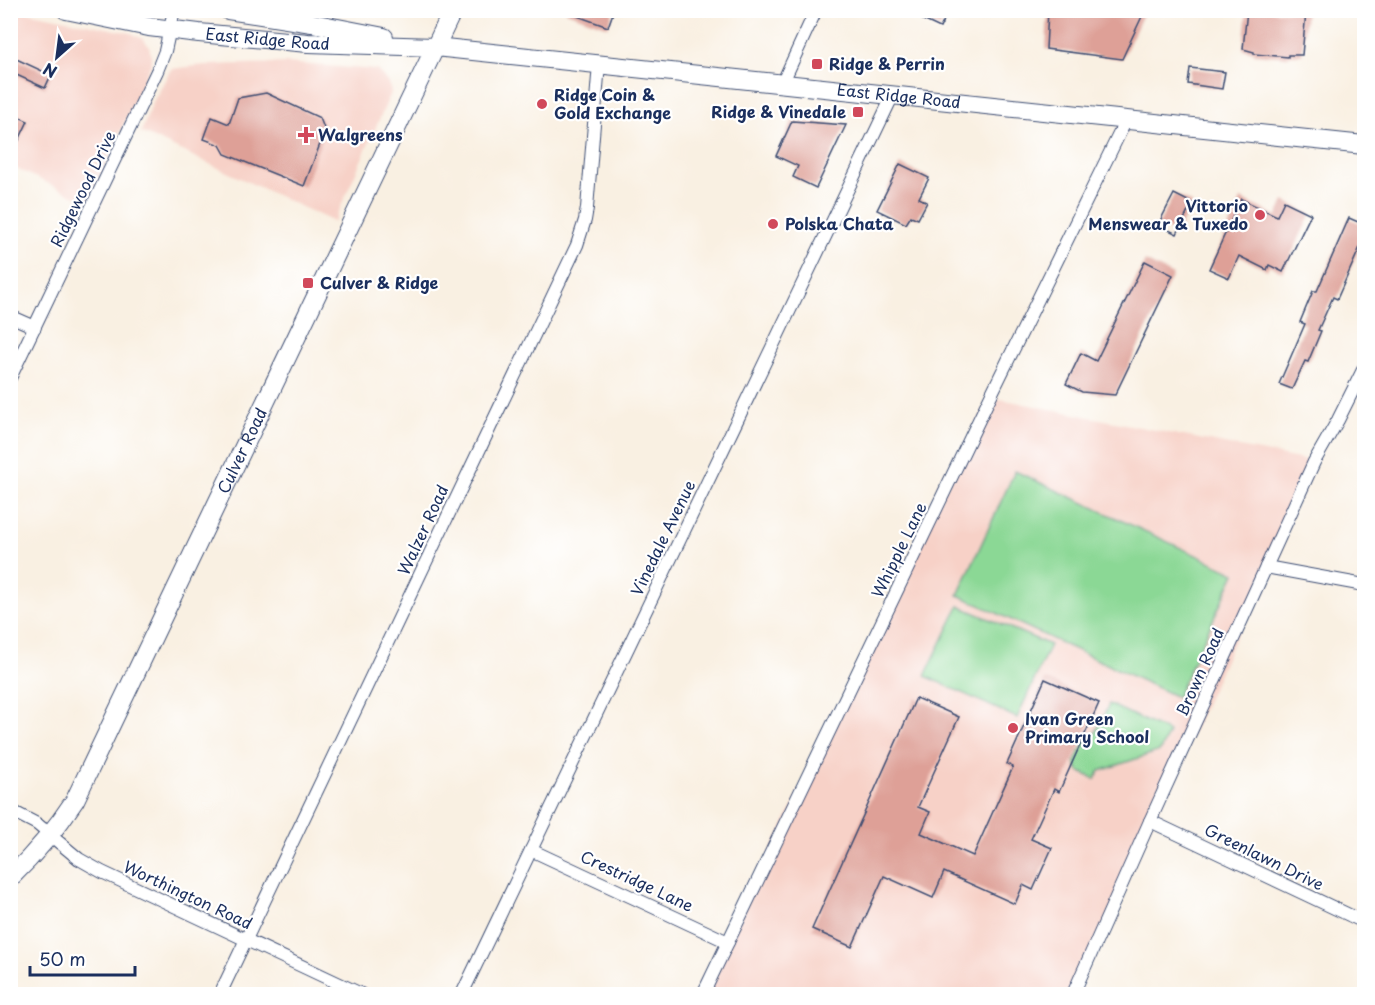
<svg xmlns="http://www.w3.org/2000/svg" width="1375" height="1005" font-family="'Playpen Sans',sans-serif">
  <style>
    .built { fill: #f7d1c7 }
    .green { fill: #8bd895; stroke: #53847a; stroke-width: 1.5 }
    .building { fill: #dea097 }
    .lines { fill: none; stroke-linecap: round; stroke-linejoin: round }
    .street-casing { stroke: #3c4c72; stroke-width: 14 }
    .secondary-casing { stroke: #3c4c72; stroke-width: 20 }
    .street { stroke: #fff; stroke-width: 12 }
    .secondary { stroke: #fff; stroke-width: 18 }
    .poi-dot { fill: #d1495b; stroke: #fff; stroke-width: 2 }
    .labels { text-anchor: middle; stroke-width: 4.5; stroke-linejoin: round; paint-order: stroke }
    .street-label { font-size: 16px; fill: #1b2f5e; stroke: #fff }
    .poi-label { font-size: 16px; font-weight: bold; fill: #1b2f5e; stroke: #fff; text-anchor: start }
  </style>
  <rect width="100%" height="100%" fill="#fff"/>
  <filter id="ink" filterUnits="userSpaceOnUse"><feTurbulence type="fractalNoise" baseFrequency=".0167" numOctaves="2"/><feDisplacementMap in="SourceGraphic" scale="12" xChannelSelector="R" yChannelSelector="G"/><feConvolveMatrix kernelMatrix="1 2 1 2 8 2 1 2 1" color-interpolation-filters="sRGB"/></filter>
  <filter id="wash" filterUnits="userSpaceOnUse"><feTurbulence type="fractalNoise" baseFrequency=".008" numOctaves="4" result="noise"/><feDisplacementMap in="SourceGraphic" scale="24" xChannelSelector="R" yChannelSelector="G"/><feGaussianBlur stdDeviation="1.35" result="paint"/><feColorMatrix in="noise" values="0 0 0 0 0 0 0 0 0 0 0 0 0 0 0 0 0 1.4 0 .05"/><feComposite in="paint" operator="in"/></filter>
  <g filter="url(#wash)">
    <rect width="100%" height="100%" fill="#f9f0e2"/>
    <!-- built -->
    <g class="built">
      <path d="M11,11H22L131,33L143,39L149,46L151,56V64L88,202L11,166Z"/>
      <path d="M286,63L377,70L389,83L391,93L334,222L141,132L153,102L171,69L205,65Z"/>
      <path d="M990,397L1314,462L1075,994H702Z"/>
    </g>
    <!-- green -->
    <g class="green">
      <path d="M1015,471L1235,573L1177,697L958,595Z"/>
      <path d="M959,606L1050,645L1017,718L925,676Z"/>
      <path d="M1109,704L1169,732L1160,751L1100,771L1095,779L1078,771L1075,763L1087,736L1095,734Z"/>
    </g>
    <g id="blocks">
      <!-- building -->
      <g class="building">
        <path d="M566,10H614L608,27L566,12Z"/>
        <path d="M902,10H949L940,28Z"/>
        <path d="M1048,10H1145L1122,59L1046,49Z"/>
        <path d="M1247,10L1306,12L1302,55H1288V57L1254,54V52L1243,49Z"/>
        <path d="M10,56L51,75L45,88L10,72Z"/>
        <path d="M1190,68L1225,72L1222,89L1188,84Z"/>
        <path d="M266,93L320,118L325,131L304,186L225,154L220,145L204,139L212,117L229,124L238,98Z"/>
        <path d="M10,113L28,121L10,159Z"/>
        <path d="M792,121L846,125L816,188L793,177L798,166L776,156Z"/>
        <path d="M900,164L929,178L919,198L927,202L918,219L911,216L906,224L877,210Z"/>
        <path d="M1174,194L1192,203L1177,234L1158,225Z"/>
        <path d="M1241,199L1277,216L1284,201L1311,214L1283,272L1269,265L1267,270L1239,256L1229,278L1209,269Z"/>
        <path d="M1349,218L1365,225V236L1337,299L1333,297L1318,330L1321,331L1308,362L1305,361L1292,389L1279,384L1305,324L1300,322L1313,291H1317Z"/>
        <path d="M1145,261L1173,275L1115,395L1082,392L1066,384L1081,353L1096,361Z"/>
        <path d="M1045,679L1099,703L1059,792L1054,789L1031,839L1052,848L1033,890L1023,885L1015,904L944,872L933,898L884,876L852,947L812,929L916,698L959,717L918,807L930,812L921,833L973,856L1013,767L1007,764Z"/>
      </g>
    </g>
  </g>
  <g filter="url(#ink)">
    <use href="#blocks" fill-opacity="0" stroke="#3c4c72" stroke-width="1.5"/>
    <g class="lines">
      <defs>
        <g id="street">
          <path d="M782,84L816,10"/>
          <path d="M10,316L35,327"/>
          <path d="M10,378L157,71L165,51L174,10"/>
          <path d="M1266,567L1364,585"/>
          <path d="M10,810L37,824L79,859L102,872L361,994"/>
          <path d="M1150,821L1364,922"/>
          <path d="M531,850L728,942"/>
          <path d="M220,994L577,245L585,220L587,208L599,64"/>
          <path d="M462,994L893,95"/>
          <path d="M703,994L990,397L1126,120"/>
          <path d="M1073,994L1150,821L1314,462L1338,420L1364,368"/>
        </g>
        <g id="secondary">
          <path id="s1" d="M66,10L149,27L199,33L308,43L435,47L1364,145"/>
          <path d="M228,10L312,23L384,37"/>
          <path id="s2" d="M10,878C35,854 56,829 75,800L453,10"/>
        </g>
      </defs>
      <!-- street casing -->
      <use href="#street" class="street-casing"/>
      <!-- secondary casing -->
      <use href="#secondary" class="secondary-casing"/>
      <!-- street -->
      <use href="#street" class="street"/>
      <!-- secondary -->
      <use href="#secondary" class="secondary"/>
    </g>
  </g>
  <!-- markers -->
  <g class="poi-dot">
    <rect x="811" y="58" width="12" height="12" rx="3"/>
    <circle cx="542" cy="104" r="6"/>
    <rect x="852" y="106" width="12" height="12" rx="3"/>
    <path d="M303 126h6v6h6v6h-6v6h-6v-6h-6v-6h6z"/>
    <circle cx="1260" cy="215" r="6"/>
    <circle cx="773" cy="224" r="6"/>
    <rect x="302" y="277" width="12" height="12" rx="3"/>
    <circle cx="1013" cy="728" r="6"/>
  </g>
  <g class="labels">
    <!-- street labels -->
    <g class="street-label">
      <text dy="6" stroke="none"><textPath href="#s1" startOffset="204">East Ridge Road</textPath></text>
      <text dy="6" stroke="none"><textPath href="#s1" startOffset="838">East Ridge Road</textPath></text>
      <text transform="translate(83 189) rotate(-64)" y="6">Ridgewood Drive</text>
      <text dy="6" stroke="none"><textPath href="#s2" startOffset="489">Culver Road</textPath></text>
      <text transform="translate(423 530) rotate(-65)" y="6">Walzer Road</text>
      <text transform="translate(663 538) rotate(-64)" y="6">Vinedale Avenue</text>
      <text transform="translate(899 550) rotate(-64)" y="6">Whipple Lane</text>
      <text transform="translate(1200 672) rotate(-66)" y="6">Brown Road</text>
      <text transform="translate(1264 857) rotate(26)" y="6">Greenlawn Drive</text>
      <text transform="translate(637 881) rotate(25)" y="6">Crestridge Lane</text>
      <text transform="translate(188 895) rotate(25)" y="6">Worthington Road</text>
    </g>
    <!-- poi labels -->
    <g class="poi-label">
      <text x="829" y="70">Ridge &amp; Perrin</text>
      <text x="554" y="101">Ridge Coin &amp;<tspan x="554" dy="18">Gold Exchange</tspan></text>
      <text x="846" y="118" text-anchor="end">Ridge &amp; Vinedale</text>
      <text x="318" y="141">Walgreens</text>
      <text x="1248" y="212" text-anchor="end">Vittorio<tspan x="1248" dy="18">Menswear &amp; Tuxedo</tspan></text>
      <text x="785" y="230">Polska Chata</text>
      <text x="320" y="289">Culver &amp; Ridge</text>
      <text x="1025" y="725">Ivan Green<tspan x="1025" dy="18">Primary School</tspan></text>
    </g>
  </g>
  <!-- margin -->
  <rect width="1375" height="1005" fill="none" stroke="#fff" stroke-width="36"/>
  <!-- north arrow -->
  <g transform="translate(57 57) rotate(208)" stroke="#ffffff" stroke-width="4.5" paint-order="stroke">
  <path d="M0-4.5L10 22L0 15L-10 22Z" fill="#1b2f5e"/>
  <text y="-9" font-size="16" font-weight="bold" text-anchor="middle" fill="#1b2f5e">N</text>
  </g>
  <!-- scale -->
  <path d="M30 966v9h105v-9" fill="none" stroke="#1b2f5e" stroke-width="3"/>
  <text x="39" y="966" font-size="18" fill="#1b2f5e" stroke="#ffffff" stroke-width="4.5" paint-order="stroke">50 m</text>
</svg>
